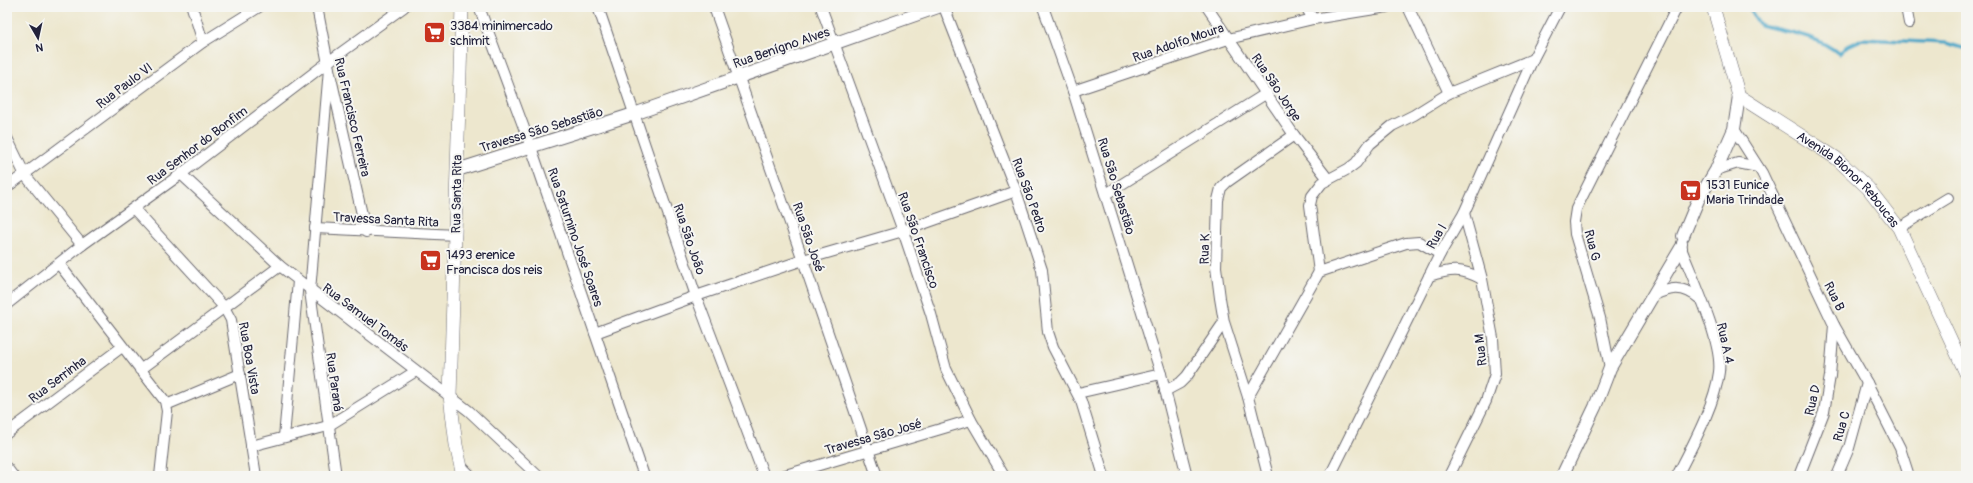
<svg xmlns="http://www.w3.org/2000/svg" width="1973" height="483" font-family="Pangolin,sans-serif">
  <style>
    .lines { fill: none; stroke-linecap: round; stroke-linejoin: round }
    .stream { stroke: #49a6c7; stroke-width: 3.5 }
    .minor-casing { stroke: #69676e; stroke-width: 12 }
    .tertiary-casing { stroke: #69676e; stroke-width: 14 }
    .secondary-casing { stroke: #69676e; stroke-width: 14 }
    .minor { stroke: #fff; stroke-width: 10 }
    .tertiary { stroke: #fff; stroke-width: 12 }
    .secondary { stroke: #fff; stroke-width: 13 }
    .labels { text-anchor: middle; stroke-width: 4; stroke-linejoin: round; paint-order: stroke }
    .poi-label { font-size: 13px; fill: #22223b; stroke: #f6f6f2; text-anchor: start }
    .street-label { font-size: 13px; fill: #22223b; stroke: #f6f6f2 }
  </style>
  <rect width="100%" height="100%" fill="#f6f6f2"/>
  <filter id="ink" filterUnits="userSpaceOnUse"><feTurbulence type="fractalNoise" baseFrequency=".025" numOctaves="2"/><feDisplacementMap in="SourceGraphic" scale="8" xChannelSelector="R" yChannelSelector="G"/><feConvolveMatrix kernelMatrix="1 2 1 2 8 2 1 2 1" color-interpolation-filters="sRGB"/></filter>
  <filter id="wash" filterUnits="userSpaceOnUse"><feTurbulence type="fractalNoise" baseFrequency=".012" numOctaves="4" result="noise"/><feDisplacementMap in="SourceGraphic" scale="16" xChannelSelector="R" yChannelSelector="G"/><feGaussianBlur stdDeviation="0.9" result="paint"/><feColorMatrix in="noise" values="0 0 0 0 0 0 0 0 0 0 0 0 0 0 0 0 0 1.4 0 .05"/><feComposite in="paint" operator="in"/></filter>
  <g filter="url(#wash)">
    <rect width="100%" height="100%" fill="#ede7ce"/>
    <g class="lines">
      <!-- stream -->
      <path class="stream" d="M1748,7L1760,25C1788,32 1817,35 1839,54L1847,46L1862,39L1946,43L1966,49"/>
    </g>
  </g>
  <g filter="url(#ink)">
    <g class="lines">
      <defs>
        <g id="minor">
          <path d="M192,7L203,42"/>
          <path d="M317,7L329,69L366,232"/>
          <path d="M479,7L531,147L644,476"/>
          <path d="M598,7L696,296L764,476"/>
          <path d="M714,7L803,260L877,476"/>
          <path d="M821,7L903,231L931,314L946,369L971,420L1004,476"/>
          <path d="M944,7L1016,191L1042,270L1048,332L1053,347L1081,401L1104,476"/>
          <path d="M1043,7L1073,91L1161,374L1187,476"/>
          <path d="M1207,7L1294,135L1328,179"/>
          <path d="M1306,7L1313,19"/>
          <path d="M1408,7L1449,93"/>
          <path d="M1906,7L1909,23"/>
          <path d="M329,69L310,291L336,476"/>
          <path d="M1073,91L1228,39L1313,19L1387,7"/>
          <path d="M1734,129L1762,173L1834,325L1867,383L1900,448L1909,476"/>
          <path d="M7,138L25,175L82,245"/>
          <path d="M1716,170L1738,163L1758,167"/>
          <path d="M181,174L280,266L469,411L538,476"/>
          <path d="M7,187L203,42L259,7"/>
          <path d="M1106,194L1267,93"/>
          <path d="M134,209L224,307L231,320L256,476"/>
          <path d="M315,228L456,235"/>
          <path d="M1899,228L1948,198"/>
          <path d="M59,264L165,401L167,411L160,476"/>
          <path d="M1319,272L1310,205L1312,196L1322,183L1348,169L1356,163L1370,144L1392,126L1414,115L1449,93L1533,59"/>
          <path d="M1429,276C1451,269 1461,268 1482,279"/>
          <path d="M1652,296C1671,287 1683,285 1700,299"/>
          <path d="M7,304L82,245L181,174L328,62L404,7"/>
          <path d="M595,333L696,296L803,260L903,231L1016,191"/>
          <path d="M1610,368L1600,318L1575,234L1574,222L1576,209L1677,7"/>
          <path d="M140,370L280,266"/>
          <path d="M1165,391L1180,383L1187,376L1224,322"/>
          <path d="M1078,393L1161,374"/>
          <path d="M1248,397L1319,272L1406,243L1419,242L1440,254"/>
          <path d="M166,405L240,374"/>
          <path d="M7,433L122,347"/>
          <path d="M284,437L298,281"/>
          <path d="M251,446L328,426L416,371"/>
          <path d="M461,466L471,476"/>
          <path d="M7,468L13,476"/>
          <path d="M782,476L971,420"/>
          <path d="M1268,476L1248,397L1224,322L1220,298L1216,267L1218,200L1221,188L1227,182L1294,135"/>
          <path d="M1330,476L1440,254L1464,213L1533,59L1560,7"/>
          <path d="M1449,476L1486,401L1495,374L1493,338L1482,279L1464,213"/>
          <path d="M1677,476C1692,446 1715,405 1719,372C1723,342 1692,277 1681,248L1682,243"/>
          <path d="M1799,476L1824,412L1830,376L1834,325"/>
          <path d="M1837,476L1849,448L1867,383"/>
        </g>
        <g id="tertiary">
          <path d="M457,170L634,114L938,7"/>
          <path d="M1683,236L1698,200L1716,170L1734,129L1739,96"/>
          <path d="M1562,476L1595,407L1610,368L1681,248"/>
        </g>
        <g id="secondary">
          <path d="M462,7L450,396L456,445L463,476"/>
          <path id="s1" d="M1713,7L1739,96L1836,158L1868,188L1899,228L1966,373"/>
        </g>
      </defs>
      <!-- minor casing -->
      <use href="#minor" class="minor-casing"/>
      <!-- tertiary casing -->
      <use href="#tertiary" class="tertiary-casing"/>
      <!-- secondary casing -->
      <use href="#secondary" class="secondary-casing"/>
      <!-- minor -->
      <use href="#minor" class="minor"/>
      <!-- tertiary -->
      <use href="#tertiary" class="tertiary"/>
      <!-- secondary -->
      <use href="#secondary" class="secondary"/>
    </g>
  </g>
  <!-- icons -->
  <defs>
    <symbol id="supermarket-square" viewBox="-11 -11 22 22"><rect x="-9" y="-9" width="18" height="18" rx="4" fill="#c8321e" stroke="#f6f6f2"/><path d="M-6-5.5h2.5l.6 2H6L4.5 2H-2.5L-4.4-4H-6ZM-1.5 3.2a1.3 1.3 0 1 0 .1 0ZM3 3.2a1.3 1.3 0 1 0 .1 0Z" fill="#fff"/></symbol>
  </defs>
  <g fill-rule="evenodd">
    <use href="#supermarket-square" x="422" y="20" width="25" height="25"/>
    <use href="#supermarket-square" x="1678" y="178" width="25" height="25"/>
    <use href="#supermarket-square" x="418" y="248" width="25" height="25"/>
  </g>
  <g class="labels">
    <!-- poi labels -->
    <g class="poi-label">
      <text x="450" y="30">3384 minimercado<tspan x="450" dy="15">schimit</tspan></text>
      <text x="1706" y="189">1531 Eunice<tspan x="1706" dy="15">Maria Trindade</tspan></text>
      <text x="446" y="259">1493 erenice<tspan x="446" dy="15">Francisca dos reis</tspan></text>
    </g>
    <!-- street labels -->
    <g class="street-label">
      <text transform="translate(1178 42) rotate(-19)" y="5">Rua Adolfo Moura</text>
      <text transform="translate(781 47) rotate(-19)" y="5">Rua Benígno Alves</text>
      <text transform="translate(124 85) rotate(-37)" y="5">Rua Paulo VI</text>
      <text transform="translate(1277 87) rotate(56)" y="5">Rua São Jorge</text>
      <text transform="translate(353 117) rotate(77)" y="5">Rua Francisco Ferreira</text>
      <text transform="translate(541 129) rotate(-17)" y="5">Travessa São Sebastião</text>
      <text transform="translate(197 145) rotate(-37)" y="5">Rua Senhor do Bonfim</text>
      <text dy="5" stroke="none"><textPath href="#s1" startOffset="231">Avenida Bionor Reboucas</textPath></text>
      <text transform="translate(1117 186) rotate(73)" y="5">Rua São Sebastião</text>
      <text transform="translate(456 194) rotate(-89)" y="5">Rua Santa Rita</text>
      <text transform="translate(1030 195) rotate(70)" y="5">Rua São Pedro</text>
      <text transform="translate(386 219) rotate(3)" y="5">Travessa Santa Rita</text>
      <text transform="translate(1436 236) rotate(-60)" y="5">Rua I</text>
      <text transform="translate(576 237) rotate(71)" y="5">Rua Saturnino José Soares</text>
      <text transform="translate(809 237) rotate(71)" y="5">Rua São José</text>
      <text transform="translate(690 239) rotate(71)" y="5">Rua São João</text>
      <text transform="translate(919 240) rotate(71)" y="5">Rua São Francisco</text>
      <text transform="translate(1593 245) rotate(76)" y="5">Rua G</text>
      <text transform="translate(1204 249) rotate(-89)" y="5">Rua K</text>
      <text transform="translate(1835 296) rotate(64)" y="5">Rua B</text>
      <text transform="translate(366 317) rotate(37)" y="5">Rua Samuel Tomás</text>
      <text transform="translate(1726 343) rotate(78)" y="5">Rua A 4</text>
      <text transform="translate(1480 350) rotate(-96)" y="5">Rua M</text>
      <text transform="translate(250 358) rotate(80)" y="5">Rua Boa Vista</text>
      <text transform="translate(57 379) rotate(-37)" y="5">Rua Serrinha</text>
      <text transform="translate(335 382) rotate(82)" y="5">Rua Paraná</text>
      <text transform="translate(1812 400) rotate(-77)" y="5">Rua D</text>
      <text transform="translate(1841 426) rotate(-74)" y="5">Rua C</text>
      <text transform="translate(873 436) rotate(-16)" y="5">Travessa São José</text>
    </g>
  </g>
  <!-- margin -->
  <rect width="1973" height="483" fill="none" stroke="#f6f6f2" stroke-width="24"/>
  <!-- north arrow -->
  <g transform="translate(38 38) rotate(171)" stroke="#f6f6f2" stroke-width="3" paint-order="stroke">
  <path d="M0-3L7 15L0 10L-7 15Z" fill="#22223b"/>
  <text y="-6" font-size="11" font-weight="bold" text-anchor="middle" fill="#22223b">N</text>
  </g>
</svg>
